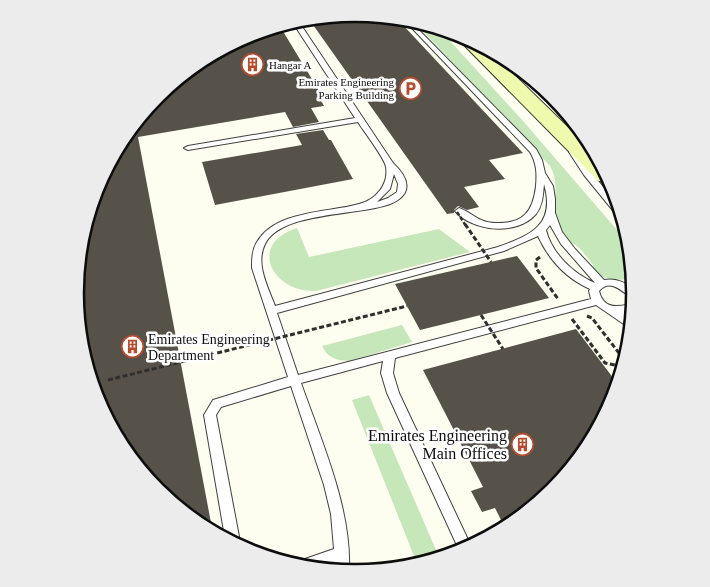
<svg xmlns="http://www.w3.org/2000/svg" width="710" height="587" font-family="Georgia,serif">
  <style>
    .green { fill: #c6e7ba }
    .building { fill: #56524a }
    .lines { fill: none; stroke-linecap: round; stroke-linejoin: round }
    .lane-casing { stroke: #404040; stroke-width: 2 }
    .secondary-casing { stroke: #2f2f2f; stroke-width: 2 }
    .path { stroke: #2f2f2f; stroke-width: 3; stroke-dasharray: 5 2.5; stroke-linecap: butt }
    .lane { fill: #fff; fill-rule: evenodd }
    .secondary { fill: #effaae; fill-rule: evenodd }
    .path-bridge-far1 { stroke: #2f2f2f; stroke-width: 2.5; stroke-dasharray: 4 2; stroke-linecap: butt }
    .path-bridge { stroke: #2f2f2f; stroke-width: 3; stroke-dasharray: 5 2.5; stroke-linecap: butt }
    .labels { text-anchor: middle; stroke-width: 5; stroke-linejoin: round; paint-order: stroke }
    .far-poi-label { font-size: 11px; fill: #0d0d0d; stroke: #fff; text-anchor: start }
    .poi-label { font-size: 14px; fill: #0d0d0d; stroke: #fff; text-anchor: start }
    .near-poi-label { font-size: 16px; fill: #0d0d0d; stroke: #fff; text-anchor: end }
    .rim { fill: none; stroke: #0d0d0d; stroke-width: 2.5 }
  </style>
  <rect width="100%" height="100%" fill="#fdfeef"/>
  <!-- green -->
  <g class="green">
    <path d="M418,26L441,31L523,121L624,238L631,277C619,283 600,279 592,269L593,265C588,259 583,251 578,247C572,242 566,242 562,235C549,215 562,186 550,166Z"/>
    <path d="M297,228L309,257L439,229L470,252L316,291C272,293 247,244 297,228Z"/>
    <path d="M402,325L412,342L350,361C338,361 327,358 322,346Z"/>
    <path d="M369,395L439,557L416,561L352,400Z"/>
  </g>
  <!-- building -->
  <g class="building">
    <path d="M355,14L401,23L523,153L489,160L505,179L464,187L479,207L467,210L458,206L454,210V213L447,214L311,22Z"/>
    <path d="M281,28L321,94L318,95L324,106L311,108L319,122L293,127L285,112L138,137L212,528L157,491L96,400L75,293L97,186L157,95L248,35Z"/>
    <path d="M323,130L329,140H331L353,179L215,205L202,162L302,145L296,134Z"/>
    <path d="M517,256L549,298L420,330L395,284Z"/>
    <path d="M576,329L617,383L613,401L553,492L503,524L495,508L482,512L471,491L483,487L423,370Z"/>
  </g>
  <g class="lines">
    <defs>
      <g id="lane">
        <path d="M408,24L415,26L536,149L542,160L545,173L553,186L555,199V213L562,232L575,249L604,280C615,278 625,282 634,289V299C623,294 612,277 599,291C604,311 619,306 633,304L631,312L624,314L630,318L628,327L596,305L395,358L393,373L399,393L471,546L462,552H460L387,393L381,373L383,361L301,383C322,443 352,509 349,572L335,569L334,563L322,567L303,563L305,559L334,549L331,514L324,485L291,386L221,407L216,415L240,542L238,546L225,537L204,415L213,400L288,377L252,268C252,259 252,250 257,242C276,210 328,213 359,204C375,200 389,185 386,167C384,157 364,132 358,122L188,150L184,148L188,146L355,118L295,26L301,25L393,163C409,178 414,194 390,204C359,216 282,211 265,244C255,264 268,287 275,306L498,247C531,235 556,225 544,184C543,194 543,205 536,214C517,236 473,232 455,211L459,208C473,213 477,222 495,223C523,224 533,212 536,186C537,174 537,164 530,152ZM394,174L398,184L397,192L388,198L377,202L390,189ZM550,225L561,244L595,283C574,274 552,254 546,230ZM538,236C549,260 567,279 590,289L589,291L591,299L298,375L277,313L504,251Z"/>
        <path d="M570,150H576L590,171L617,204L619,213H615L584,175L569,152Z"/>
      </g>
      <path id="secondary" d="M461,35L499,60L583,142L610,182L598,181L461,42L459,38Z"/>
    </defs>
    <!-- lane casing -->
    <use href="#lane" class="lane-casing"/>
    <!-- secondary casing -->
    <use href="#secondary" class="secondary-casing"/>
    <!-- path -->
    <g class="path">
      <path d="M540,257L536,260V268L558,299"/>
      <path d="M587,316L592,318L622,357"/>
      <path d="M572,319L605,363L615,365L621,363"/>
    </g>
    <!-- lane -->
    <use href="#lane" class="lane"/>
    <!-- secondary -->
    <use href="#secondary" class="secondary"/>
    <!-- path-bridge-far1 -->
    <path class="path-bridge-far1" d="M457,212L466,226"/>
    <!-- path-bridge -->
    <g class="path-bridge">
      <path d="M465,224L491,262"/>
      <path d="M481,315L503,349"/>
      <path d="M108,380L407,306"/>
    </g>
  </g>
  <!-- icons -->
  <defs>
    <symbol id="building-ring" viewBox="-11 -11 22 22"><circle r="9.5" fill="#fff" stroke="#b64b2d" stroke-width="1.5"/><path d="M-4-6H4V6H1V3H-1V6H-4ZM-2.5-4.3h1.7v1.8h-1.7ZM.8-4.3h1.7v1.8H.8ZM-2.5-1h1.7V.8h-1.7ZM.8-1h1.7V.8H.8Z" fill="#b64b2d"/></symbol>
    <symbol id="parking-ring" viewBox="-11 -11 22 22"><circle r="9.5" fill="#fff" stroke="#b64b2d" stroke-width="1.5"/><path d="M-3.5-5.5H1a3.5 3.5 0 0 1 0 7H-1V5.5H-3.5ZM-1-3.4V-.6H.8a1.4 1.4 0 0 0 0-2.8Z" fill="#b64b2d"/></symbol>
  </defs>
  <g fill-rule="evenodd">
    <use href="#building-ring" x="240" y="52" width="25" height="25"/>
    <use href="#parking-ring" x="398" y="76" width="25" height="25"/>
    <use href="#building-ring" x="120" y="334" width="25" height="25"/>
    <use href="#building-ring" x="510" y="432" width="25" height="25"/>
  </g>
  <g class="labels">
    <!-- far-poi labels -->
    <g class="far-poi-label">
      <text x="269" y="69">Hangar A</text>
      <text x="394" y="86" text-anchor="end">Emirates Engineering<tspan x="394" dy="13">Parking Building</tspan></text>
    </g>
    <!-- poi labels -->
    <g class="poi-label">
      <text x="148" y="344">Emirates Engineering<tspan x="148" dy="16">Department</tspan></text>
    </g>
    <!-- near-poi labels -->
    <g class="near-poi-label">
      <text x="507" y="441">Emirates Engineering<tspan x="507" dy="18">Main Offices</tspan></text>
    </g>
  </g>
  <!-- crop -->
  <path d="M0 0H710V587H0ZM84 293a271 271 0 1 1 542 0a271 271 0 1 1-542 0Z" fill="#ececec" fill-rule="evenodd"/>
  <path class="rim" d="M84 293a271 271 0 1 1 542 0a271 271 0 1 1-542 0Z"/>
</svg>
